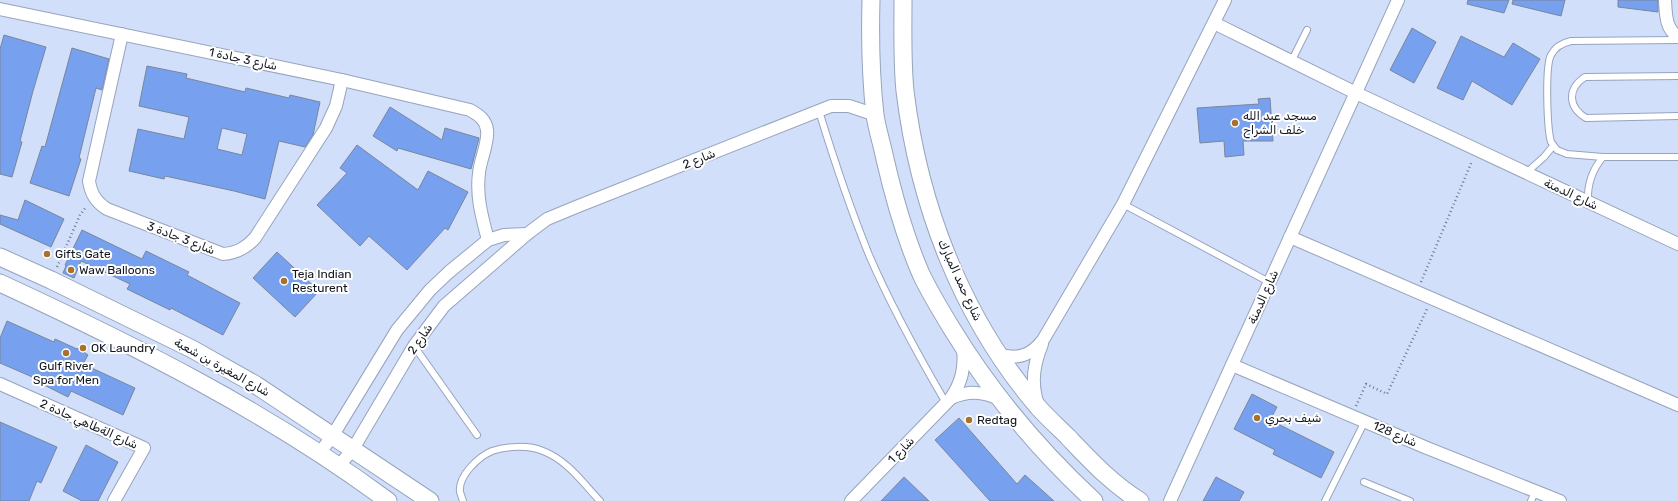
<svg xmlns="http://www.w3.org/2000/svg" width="1678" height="501" font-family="Rubik,'Noto Naskh Arabic',sans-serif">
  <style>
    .building { fill: #77a0ef; stroke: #79869d; fill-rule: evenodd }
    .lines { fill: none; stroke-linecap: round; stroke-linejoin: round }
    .lane-casing { stroke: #97a4bd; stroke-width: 8 }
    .street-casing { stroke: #97a4bd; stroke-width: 14 }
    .secondary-casing { stroke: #97a4bd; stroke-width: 19 }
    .path { stroke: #707a8c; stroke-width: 2.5; stroke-dasharray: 1 3; stroke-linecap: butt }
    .lane { stroke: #fff; stroke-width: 6 }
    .street { stroke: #fff; stroke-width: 12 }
    .secondary { stroke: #fff; stroke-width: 17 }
    .poi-dot { fill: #a8712d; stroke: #fff; stroke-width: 1.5 }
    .labels { text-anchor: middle; stroke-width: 4; stroke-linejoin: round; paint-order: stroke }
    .street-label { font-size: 12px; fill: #11161f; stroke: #fff }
    .poi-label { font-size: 12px; fill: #11161f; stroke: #fff; text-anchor: start }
  </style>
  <rect width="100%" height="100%" fill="#d1dffa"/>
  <!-- building -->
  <g class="building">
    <path d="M1468,0H1509L1504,13L1467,4Z"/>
    <path d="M1513,0H1565L1561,16L1512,4Z"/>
    <path d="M1618,0H1658V12L1618,7Z"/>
    <path d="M1412,28L1436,42L1414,83L1390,70Z"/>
    <path d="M4,35L46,47L33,91L20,141L22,142L12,177L0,174V49Z"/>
    <path d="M1461,36L1504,57L1513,43L1540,59L1512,105L1472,81L1463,100L1437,88Z"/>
    <path d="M72,48L109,59L102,90L96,88L79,158L81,159L69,196L30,183L42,146L45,147Z"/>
    <path d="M147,66L187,74L186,78L245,92L246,88L289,98L290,95L320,102L313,135L305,147L279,141L265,199L234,191L165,176L164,179L129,171L138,129L184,139L189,117L139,106ZM222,128L247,134L242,155L217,149Z"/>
    <path d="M1270,98L1273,141H1243L1244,155L1225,157L1224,141L1200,143L1197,108L1259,104L1258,99Z"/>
    <path d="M390,107L442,140L445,128L479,138L471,169L398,148L397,151L373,136Z"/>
    <path d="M357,145L418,190L428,171L468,192L448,230L445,228L407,270L369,236L360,246L317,205L347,173L340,168Z"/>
    <path d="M25,200L64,219L51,247L0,224V215L18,220Z"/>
    <path d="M82,230L142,259L146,251L189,272L187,275L240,303L223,335L171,308L170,310L127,289L130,284L81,261L74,278L63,273L66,266L65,265Z"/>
    <path d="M277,252L319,291L295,317L253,278Z"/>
    <path d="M7,321L54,342L55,339L77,349L78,348L88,355L83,364L135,388L123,415L71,391L68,397L36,381L37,379L0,363V338Z"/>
    <path d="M1252,394L1277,407L1270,420L1334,452L1321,478L1273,454L1275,450L1234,429Z"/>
    <path d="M959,418L1017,484L1025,475L1054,501H990L935,440Z"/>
    <path d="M0,422L57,447L41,483L37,481L29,501H0Z"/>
    <path d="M86,445L118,462L98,501H82L63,491Z"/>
    <path d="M904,477L929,501H881Z"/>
    <path d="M1216,477L1244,492L1239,501H1203Z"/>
  </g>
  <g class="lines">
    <defs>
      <g id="lane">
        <path d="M1678,40L1571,41C1562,43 1555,47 1551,55C1545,66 1547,128 1551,142L1557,150L1567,154L1603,157H1678"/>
        <path d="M1291,62L1307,30"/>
        <path d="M1678,76L1585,77C1567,89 1568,107 1586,118L1678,116"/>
        <path d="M819,111C834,160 850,208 869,255C891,306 918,355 946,403"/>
        <path d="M1526,173L1544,157L1553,146"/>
        <path d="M1588,202C1587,184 1592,170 1603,157"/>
        <path d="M1123,204L1269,282"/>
        <path d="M414,346L477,435"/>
        <path d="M1364,482L1410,501"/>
        <path d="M463,501C462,498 461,495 460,492C458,476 478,457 492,451C507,446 529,445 543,451C567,460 583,483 600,501"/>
        <path d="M1325,501L1365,421"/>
        <path d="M1531,501L1535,492"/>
      </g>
      <g id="street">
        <path d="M1665,0C1666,14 1665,28 1678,37"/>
        <path d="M0,9L342,80L470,110C479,115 486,120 487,130C489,142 480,160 479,173C476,197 482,217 488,240"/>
        <path d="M1214,23L1356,93L1678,244"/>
        <path d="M122,34L89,181C91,194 96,202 107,209L223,254C237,253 246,248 255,238L326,128L336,106L342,80"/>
        <path d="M1290,237L1678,405"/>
        <path d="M998,354C1017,360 1031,356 1043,340L1123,204L1225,0"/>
        <path d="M1232,365L1427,448L1560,501"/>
        <path d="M0,384L144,448L114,501"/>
        <path d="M951,398C968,391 982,391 999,399"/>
        <path d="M1037,402C1031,381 1034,364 1042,344"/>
        <path d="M319,454L333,435L397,330L430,290L449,272L488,240L504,235L527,234"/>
        <path d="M338,467L353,449L414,346L444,306L527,234L547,219L576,207L831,106H849L876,115"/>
        <path d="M851,501L951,398C962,382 965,367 963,348"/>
        <path d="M1170,501L1398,0"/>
      </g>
      <g id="secondary">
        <path d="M871,0C870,36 871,79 875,115C877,129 882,144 885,159C894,198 905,237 921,274C930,293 941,311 952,329C991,393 1039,450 1094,501"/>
        <path d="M903,0C903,30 902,61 905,91C919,206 962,318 1038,407C1047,417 1058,427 1068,437C1090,460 1112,484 1140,501"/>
        <path d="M0,257L51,280L192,349L256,385L430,501"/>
        <path d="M0,283C134,345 268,412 388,501"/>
      </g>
    </defs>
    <!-- lane casing -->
    <use href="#lane" class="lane-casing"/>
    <!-- street casing -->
    <use href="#street" class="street-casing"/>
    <!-- secondary casing -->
    <use href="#secondary" class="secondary-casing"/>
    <!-- path -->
    <g class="path">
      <path d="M57,267L80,215L86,207"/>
      <path d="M1421,282L1472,161"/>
      <path d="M1356,406L1366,384L1387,394L1427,309"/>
    </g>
    <!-- lane -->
    <use href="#lane" class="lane"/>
    <!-- street -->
    <use href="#street" class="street"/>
    <!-- secondary -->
    <use href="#secondary" class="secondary"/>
  </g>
  <!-- markers -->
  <g class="poi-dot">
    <circle cx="1235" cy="123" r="4"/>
    <circle cx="47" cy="254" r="4"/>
    <circle cx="71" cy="270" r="4"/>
    <circle cx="284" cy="281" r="4"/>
    <circle cx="83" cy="348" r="4"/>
    <circle cx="66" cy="353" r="4"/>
    <circle cx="1257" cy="418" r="4"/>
    <circle cx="969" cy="420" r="4"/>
  </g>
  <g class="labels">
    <!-- street labels -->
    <g class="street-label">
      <text transform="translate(243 59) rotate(12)" y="4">شارع 3 جادة 1</text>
      <text transform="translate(699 159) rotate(-22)" y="4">شارع 2</text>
      <text transform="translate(1571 194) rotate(25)" y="4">شارع الدمنة</text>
      <text transform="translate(181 238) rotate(21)" y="4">شارع 3 جادة 3</text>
      <text transform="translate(960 280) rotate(65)" y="4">شارع حمد المبارك</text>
      <text transform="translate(1263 297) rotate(-66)" y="4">شارع الدمنة</text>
      <text transform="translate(420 339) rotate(-56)" y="4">شارع 2</text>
      <text transform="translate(222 367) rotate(29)" y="4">شارع المغيرة بن شعبة</text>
      <text transform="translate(89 424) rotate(24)" y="4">شارع الةطاهي جادة 2</text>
      <text transform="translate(1395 434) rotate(23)" y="4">شارع 128</text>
      <text transform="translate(901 450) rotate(-46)" y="4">شارع 1</text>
    </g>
    <!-- poi labels -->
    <g class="poi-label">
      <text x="1243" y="120">مسجد عبد الله<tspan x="1243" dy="14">خلف الشراح</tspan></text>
      <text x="55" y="258">Gifts Gate</text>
      <text x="79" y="274">Waw Balloons</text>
      <text x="292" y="278">Teja Indian<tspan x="292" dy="14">Resturent</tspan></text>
      <text x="91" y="352">OK Laundry</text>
      <text x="66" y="370" text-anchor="middle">Gulf River<tspan x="66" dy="14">Spa for Men</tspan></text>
      <text x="1265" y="422">شيف بحري</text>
      <text x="977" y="424">Redtag</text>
    </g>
  </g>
</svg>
